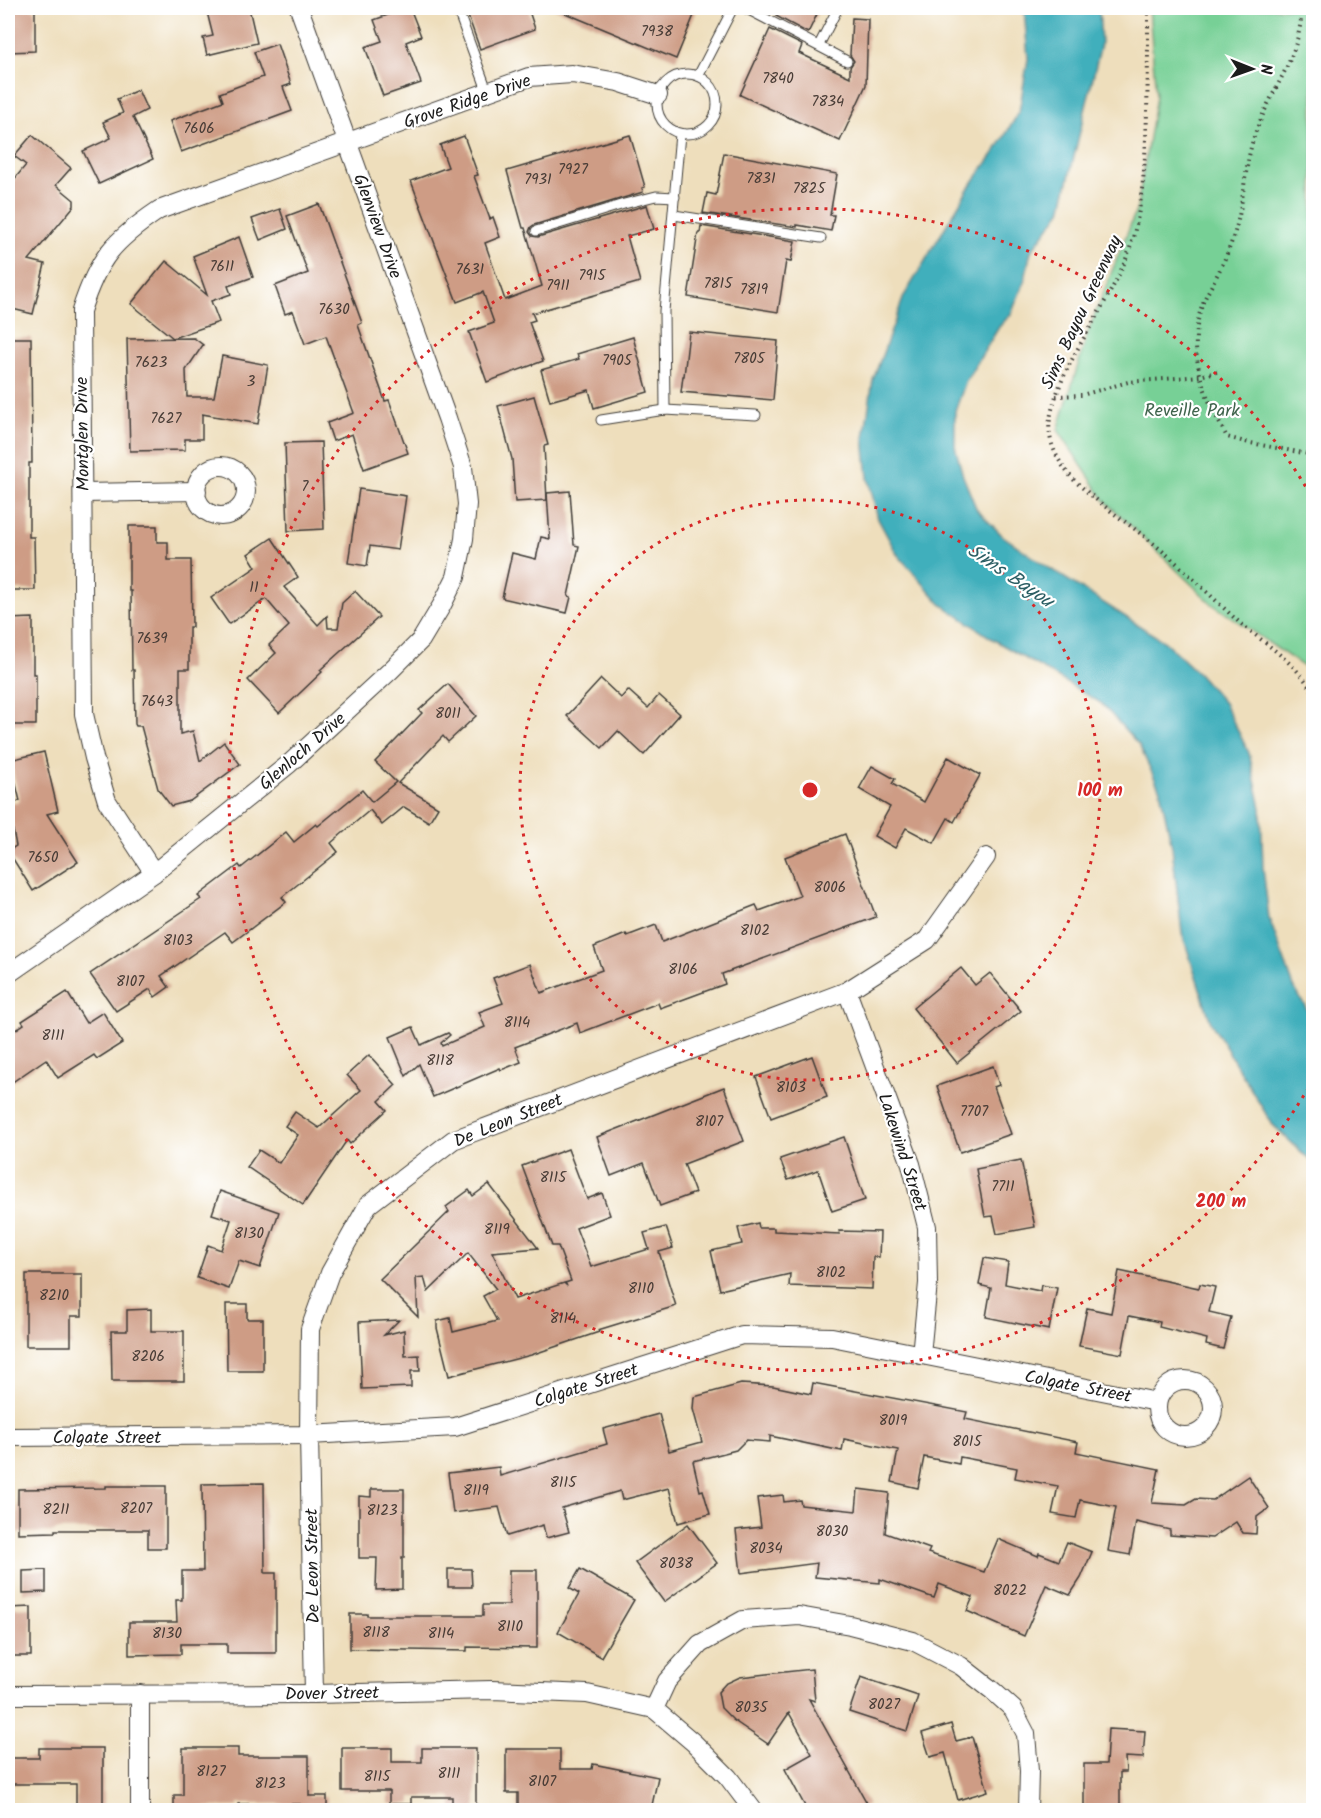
<svg xmlns="http://www.w3.org/2000/svg" width="1321" height="1818" font-family="Kalam,sans-serif">
  <style>
    .green { fill: #77d096; stroke: #4a7659; stroke-width: 1.5 }
    .water { fill: #40afbc; stroke: #2e666c; stroke-width: 1.5 }
    .building { fill: #ce9c85 }
    .lines { fill: none; stroke-linecap: round; stroke-linejoin: round }
    .service-casing { stroke: #3c3934; stroke-width: 11 }
    .minor-casing { stroke: #3c3934; stroke-width: 20 }
    .path { stroke: #3c3934; stroke-width: 4; stroke-dasharray: 1.5 4.5; stroke-linecap: butt }
    .service { stroke: #fff; stroke-width: 9 }
    .minor { stroke: #fff; stroke-width: 18 }
    .ring { fill: none; stroke: #d62828; stroke-width: 3; stroke-dasharray: 3 6 }
    .labels { text-anchor: middle; stroke-width: 4.5; stroke-linejoin: round; paint-order: stroke }
    .number-label { font-size: 15px; fill: #483c36 }
    .street-label { font-size: 18px; fill: #1c1c1c; stroke: #fff }
    .park-label { font-size: 18px; fill: #40644d; stroke: #fff }
    .water-label { font-size: 20px; font-style: italic; fill: #2c5e64; stroke: #fff }
    .centre { fill: #d62828; stroke: #fff; stroke-width: 3 }
    .ring-label { font-size: 18px; text-anchor: middle; font-weight: bold; fill: #d62828; stroke: #fff; stroke-width: 4.5; stroke-linejoin: round; paint-order: stroke }
  </style>
  <rect width="100%" height="100%" fill="#fff"/>
  <filter id="ink" filterUnits="userSpaceOnUse"><feTurbulence type="fractalNoise" baseFrequency=".0167" numOctaves="2"/><feDisplacementMap in="SourceGraphic" scale="12" xChannelSelector="R" yChannelSelector="G"/><feConvolveMatrix kernelMatrix="1 2 1 2 8 2 1 2 1" color-interpolation-filters="sRGB"/></filter>
  <filter id="wash" filterUnits="userSpaceOnUse"><feTurbulence type="fractalNoise" baseFrequency=".008" numOctaves="4" result="noise"/><feDisplacementMap in="SourceGraphic" scale="24" xChannelSelector="R" yChannelSelector="G"/><feGaussianBlur stdDeviation="1.35" result="paint"/><feColorMatrix in="noise" values="0 0 0 0 0 0 0 0 0 0 0 0 0 0 0 0 0 1.4 0 .05"/><feComposite in="paint" operator="in"/></filter>
  <g filter="url(#wash)">
    <rect width="100%" height="100%" fill="#eedebc"/>
    <!-- green -->
    <path class="green" d="M1149,8H1313V673L1212,604L1105,501L1058,430L1089,329L1137,208L1156,96Z"/>
    <!-- water -->
    <path class="water" d="M1024,8H1099L1101,44L1061,211L1031,251L1024,283L1011,314L999,327L966,381L955,411V446L963,476L977,510L1003,536L1049,568L1165,642L1198,673L1224,703L1249,753L1261,808L1263,868L1269,918L1294,987L1313,1020V1163L1272,1124L1211,1023L1182,933L1172,847L1160,790L1139,745L1101,703L994,640L941,604L897,554L878,519L868,478L864,438L873,380L904,296L968,189L997,149L1019,112L1028,59Z"/>
    <g id="blocks">
      <!-- building -->
      <g class="building">
        <path d="M206,8H249L257,43L207,55L203,38L213,36Z"/>
        <path d="M407,8H410L421,36L406,42L421,83L383,96L365,47L382,41L374,20Z"/>
        <path d="M491,8H528L535,29L480,49L468,16Z"/>
        <path d="M553,8H697L676,59Z"/>
        <path d="M780,8H820L808,33L776,16Z"/>
        <path d="M8,9H35V51L8,52Z"/>
        <path d="M852,18L868,19L866,85L840,141L740,95L770,29L802,45L799,53L850,77V67L854,61L850,55Z"/>
        <path d="M277,44L291,84L283,87L292,111L181,152L170,121L223,101L220,93L263,77L254,52Z"/>
        <path d="M138,90L147,110L133,117L153,159L99,184L83,151L111,138L103,122L123,113L117,99Z"/>
        <path d="M32,135L71,168L56,185L74,200V206L29,260L45,264L33,314L8,308V187L26,165L14,156Z"/>
        <path d="M630,135L645,187L642,188L643,192L534,225L531,227L529,232L532,236L538,237L647,205L654,229L627,236L640,282L532,313L535,320L529,322L543,361L487,382L469,332L494,323L483,292L457,302L411,181L448,167L440,145L464,136L478,175L474,176L490,219L493,217L500,237L485,243L505,300L542,286L525,228H523L507,171Z"/>
        <path d="M724,153L837,174L830,215H834L831,231L797,225V227L703,213L707,193L716,195Z"/>
        <path d="M319,204L362,323L358,325L385,401L389,400L408,453L364,469L352,434L333,441L327,423L354,413L326,336L305,344L293,311L285,314L275,286L308,273L287,216Z"/>
        <path d="M280,209L287,229L260,240L252,219Z"/>
        <path d="M701,226L795,241L791,262L786,261L778,312L688,297L698,233H700Z"/>
        <path d="M239,237L253,277L228,286L231,294L211,301L219,322L173,338L131,304L166,261L207,295L193,256Z"/>
        <path d="M689,332L778,341L773,400L681,392L683,376H684Z"/>
        <path d="M633,337L648,392L594,408L589,390L550,401L541,370L579,359L577,354Z"/>
        <path d="M8,338H31L32,463H29V537H34L35,590H8Z"/>
        <path d="M194,338L203,345L186,370L187,397H214L222,356L268,365L258,424L202,414V439H185V450L130,451L127,339Z"/>
        <path d="M534,396L548,445L544,446L547,500L515,502L512,459L498,406Z"/>
        <path d="M321,442L324,529L288,531L285,443Z"/>
        <path d="M359,489L406,496L398,550L370,546L367,566L348,563Z"/>
        <path d="M570,491L574,545L579,546L568,596L571,597L567,613L502,598L512,553L536,559L541,537L550,539L547,493Z"/>
        <path d="M129,526H157V542H168V560H191L192,627H189V669H180V734L193,731L200,761L224,742L240,764L190,801L171,806L158,789L141,726H136L135,724L134,670H132L131,591H129Z"/>
        <path d="M272,538L298,577L284,587L318,625L327,616L328,628H338L342,603L355,591L379,617L320,670L322,672L279,713L248,680L276,653L269,645L289,626L266,599L229,624L211,598L256,567L248,554Z"/>
        <path d="M33,618V674H36V725H8V619Z"/>
        <path d="M601,679L621,698L628,690L648,708L659,695L680,714L644,755L618,731L602,748L567,716Z"/>
        <path d="M448,684L476,716L448,742L443,736L398,783L438,807L429,822L404,807L382,825L370,810L331,843L338,852L282,897L286,902L233,942L225,932L161,976L169,987L155,997L150,989L116,1011L90,974L201,899L198,896L239,865L241,868L286,832L294,842L316,824L318,826L362,790L372,802L396,782L375,762L422,713L419,710Z"/>
        <path d="M44,752L58,811L47,814L78,862L33,891L8,851L16,846L8,804L20,801L10,760Z"/>
        <path d="M948,757L980,775L954,822L948,818L934,843L906,828L895,848L874,836L890,807L859,789L872,766L895,779L892,784L924,802Z"/>
        <path d="M845,834L876,917L722,974L725,984L660,1008L658,1003L580,1033L577,1023L515,1047L521,1062L501,1070L500,1068L433,1097L419,1064L406,1076L390,1037L413,1027L421,1045L448,1033L450,1035L441,1043L442,1046L485,1027L479,1012L503,1003L493,978L530,964L541,993L602,970L594,947L626,934L627,936L656,925L662,942L756,905L759,911L800,896L785,857Z"/>
        <path d="M961,968L975,985L990,973L1021,1011L957,1063L913,1008Z"/>
        <path d="M67,992L86,1023L103,1012L122,1043L97,1059L94,1055L58,1078L46,1059L8,1085V1035L24,1024L22,1021Z"/>
        <path d="M369,1055L396,1085L379,1101L387,1110L350,1144L347,1140L303,1205L247,1167L259,1150L279,1163L298,1135L285,1126L295,1112L319,1128L361,1090L347,1075Z"/>
        <path d="M812,1056L827,1097L771,1118L756,1077Z"/>
        <path d="M993,1066L999,1085L994,1087L1011,1134L960,1152L937,1086Z"/>
        <path d="M724,1087L744,1141L684,1164L695,1193L660,1206L644,1163L611,1176L597,1137Z"/>
        <path d="M844,1137L865,1200L832,1211L818,1170L788,1180L780,1159Z"/>
        <path d="M568,1149L587,1199L602,1193L610,1215L576,1228L591,1267L649,1249L644,1233L666,1227L673,1248L659,1252L676,1306L598,1330L599,1332L531,1355L449,1376L437,1328V1321L450,1318L453,1332L497,1321L483,1296L496,1289L468,1253L428,1292L424,1277L416,1278L418,1317L380,1279L449,1212L446,1207L469,1190L473,1196L489,1184L538,1248L492,1252L515,1299L564,1283L567,1286L565,1283L571,1281L558,1246H552L522,1166Z"/>
        <path d="M1021,1160L1035,1227L997,1234L993,1216L985,1217L976,1169Z"/>
        <path d="M220,1191L279,1212L260,1268L239,1261L229,1289L197,1278L208,1245L221,1250L231,1220L212,1214Z"/>
        <path d="M758,1223L759,1228H774V1231L840,1234L839,1231L880,1232L879,1257H873L872,1289L789,1286L790,1274L720,1290L711,1251L742,1244L738,1228Z"/>
        <path d="M984,1258L1008,1262L1005,1284L1040,1291L1041,1285L1057,1288L1049,1330L986,1317L991,1288L979,1285Z"/>
        <path d="M1119,1271L1199,1288L1200,1284L1215,1287L1209,1312L1231,1317L1223,1349L1206,1345L1207,1339L1159,1327L1160,1322L1129,1316L1122,1354L1079,1346L1087,1308L1111,1313Z"/>
        <path d="M26,1274H82V1316H71V1346H26Z"/>
        <path d="M226,1304H247V1319H263V1371H227Z"/>
        <path d="M151,1309V1331H184V1381H112L111,1331H127V1310Z"/>
        <path d="M399,1320L384,1335L404,1330L405,1356L419,1355L420,1371H411V1387L362,1389L359,1322Z"/>
        <path d="M813,1383L967,1412L965,1419L1078,1442L1076,1452L1159,1469L1152,1503L1186,1505L1196,1499L1213,1500L1248,1476L1269,1508L1257,1517L1256,1534L1243,1533L1236,1522L1212,1538L1170,1535V1530L1136,1522L1130,1555L1108,1551L1116,1507L1080,1500L1076,1518L1052,1514L1058,1486L1015,1478L1017,1468L960,1457L959,1464L924,1457L918,1488L892,1482L898,1450L844,1439L842,1451L770,1436V1442L746,1440L736,1450L693,1461L700,1491L703,1490L710,1514L678,1523L669,1488L622,1500L620,1491L562,1508L569,1532L546,1538L543,1525L507,1536L499,1507L453,1513L448,1473L499,1467L500,1476L607,1444L603,1429L659,1414L669,1451L702,1442L693,1409L694,1397L741,1384L773,1386L811,1394Z"/>
        <path d="M264,1483L265,1573H276V1653H227V1644H181V1654L129,1655V1622H177L176,1600H182V1571H203L202,1484Z"/>
        <path d="M106,1486H166V1548H148V1530H55V1532L18,1533V1489L106,1488Z"/>
        <path d="M371,1489H404V1558H402V1589L376,1590L377,1558H359V1496L371,1497Z"/>
        <path d="M858,1489L889,1493L885,1533L930,1549L928,1553L984,1572L998,1539L1038,1556L1039,1553L1059,1561L1067,1542L1092,1552L1081,1578L1070,1595L1046,1585L1024,1636L967,1611L973,1597L939,1584L934,1598L880,1579V1583L815,1577L817,1563L741,1573L736,1530L761,1527L757,1498L783,1495L784,1502L800,1500L801,1505L856,1511Z"/>
        <path d="M688,1524L717,1563L664,1602L635,1563Z"/>
        <path d="M448,1569H471L472,1587H448Z"/>
        <path d="M580,1569L634,1600L601,1657L558,1632L579,1594L569,1588Z"/>
        <path d="M46,1570V1592L23,1593V1571Z"/>
        <path d="M509,1570H537V1648L467,1647V1651L350,1649V1614H367V1616H483V1605H509Z"/>
        <path d="M31,1607V1656H8V1608Z"/>
        <path d="M812,1669L815,1701L809,1699L868,1805L858,1810H807L785,1769L812,1754L789,1713L768,1744L733,1720L721,1708L718,1692L725,1684L740,1677Z"/>
        <path d="M861,1677L918,1696L907,1731L849,1712Z"/>
        <path d="M951,1724L956,1741L972,1737L988,1791L958,1800L945,1753L930,1757L922,1733Z"/>
        <path d="M1108,1729L1145,1731L1143,1758L1125,1757L1126,1772H1120V1810H1084V1764H1106Z"/>
        <path d="M39,1748H103V1810H76V1784H8V1758H39Z"/>
        <path d="M183,1748H238V1756H309V1796H327V1810H300V1804H238V1807H198V1810H174V1795H183Z"/>
        <path d="M342,1748H392V1762H422V1748H476V1810H452V1797H411V1804H389V1791H342Z"/>
        <path d="M506,1749H560V1769H592L593,1764L658,1777L651,1810H518V1793H506Z"/>
      </g>
    </g>
  </g>
  <g filter="url(#ink)">
    <use href="#blocks" fill-opacity="0" stroke="#3c3934" stroke-width="1.5"/>
    <g class="lines">
      <defs>
        <g id="service">
          <path d="M457,8L488,93"/>
          <path d="M745,8L847,61"/>
          <path d="M819,45L838,8"/>
          <circle cx="687" cy="104" r="30"/>
          <path d="M698,76L733,8"/>
          <path d="M674,215L821,238"/>
          <path d="M536,231L624,204L656,196L675,197"/>
          <path d="M665,410L664,311L680,134"/>
          <path d="M601,420L665,410L756,415"/>
        </g>
        <g id="minor">
          <circle cx="221" cy="491" r="25"/>
          <path d="M83,493L197,491"/>
          <path d="M154,873L107,801L94,758L84,714L81,311C98,258 113,241 159,210L529,77L572,74L618,82L658,95"/>
          <path d="M8,974L154,873L289,764L390,671L421,640L442,605L456,577L464,539L467,504L463,467L447,418L299,8"/>
          <path d="M847,991L911,1164L927,1227L928,1283L921,1355"/>
          <circle cx="1185" cy="1408" r="28"/>
          <path d="M8,1437L309,1435L455,1427L742,1335L832,1337L1157,1402"/>
          <path d="M140,1694V1810"/>
          <path d="M314,1694L309,1435L310,1329L330,1273L368,1205L453,1140L847,991L927,940L986,857"/>
          <path d="M8,1695L314,1694L492,1690L587,1694L654,1709L694,1743L728,1777L753,1810"/>
          <path d="M654,1709L667,1681L700,1644L743,1620L799,1616L850,1625L913,1641L961,1666L993,1691L1013,1709L1026,1734L1029,1771L1028,1810"/>
        </g>
      </defs>
      <!-- service casing -->
      <use href="#service" class="service-casing"/>
      <!-- minor casing -->
      <use href="#minor" class="minor-casing"/>
      <!-- path -->
      <g class="path">
        <path d="M1148,8C1148,51 1148,95 1146,139C1144,177 1141,214 1129,251C1109,307 1060,362 1050,419C1046,441 1059,464 1074,480C1100,505 1131,525 1159,548C1187,571 1212,598 1239,622C1264,643 1298,664 1314,694"/>
        <path d="M1302,8C1300,56 1275,84 1258,126C1245,156 1245,196 1236,228C1231,246 1224,262 1215,279C1211,287 1206,295 1203,303C1185,350 1204,396 1227,437L1245,442L1314,455"/>
        <path d="M1056,396L1082,395L1128,382L1200,376L1220,371"/>
      </g>
      <!-- service -->
      <use href="#service" class="service"/>
      <!-- minor -->
      <use href="#minor" class="minor"/>
    </g>
  </g>
  <!-- distance rings -->
  <g class="ring">
    <circle cx="810" cy="790" r="290"/>
    <path d="M1313 1080A581 581 0 1 1 1313 499"/>
  </g>
  <g class="labels">
    <!-- number labels -->
    <g class="number-label">
      <text x="657" y="36">7938</text>
      <text x="778" y="83">7840</text>
      <text x="828" y="106">7834</text>
      <text x="199" y="133">7606</text>
      <text x="573" y="174">7927</text>
      <text x="761" y="183">7831</text>
      <text x="538" y="184">7931</text>
      <text x="809" y="193">7825</text>
      <text x="222" y="271">7611</text>
      <text x="470" y="274">7631</text>
      <text x="592" y="280">7915</text>
      <text x="718" y="288">7815</text>
      <text x="558" y="290">7911</text>
      <text x="754" y="294">7819</text>
      <text x="334" y="314">7630</text>
      <text x="749" y="363">7805</text>
      <text x="617" y="365">7905</text>
      <text x="151" y="367">7623</text>
      <text x="251" y="386">3</text>
      <text x="166" y="423">7627</text>
      <text x="305" y="491">7</text>
      <text x="254" y="592">11</text>
      <text x="152" y="643">7639</text>
      <text x="157" y="706">7643</text>
      <text x="448" y="718">8011</text>
      <text x="43" y="862">7650</text>
      <text x="830" y="892">8006</text>
      <text x="755" y="935">8102</text>
      <text x="178" y="945">8103</text>
      <text x="683" y="974">8106</text>
      <text x="130" y="986">8107</text>
      <text x="517" y="1027">8114</text>
      <text x="53" y="1040">8111</text>
      <text x="440" y="1065">8118</text>
      <text x="791" y="1092">8103</text>
      <text x="974" y="1116">7707</text>
      <text x="709" y="1126">8107</text>
      <text x="553" y="1182">8115</text>
      <text x="1003" y="1191">7711</text>
      <text x="497" y="1234">8119</text>
      <text x="249" y="1238">8130</text>
      <text x="831" y="1277">8102</text>
      <text x="641" y="1293">8110</text>
      <text x="54" y="1300">8210</text>
      <text x="563" y="1323">8114</text>
      <text x="148" y="1361">8206</text>
      <text x="893" y="1425">8019</text>
      <text x="967" y="1446">8015</text>
      <text x="563" y="1487">8115</text>
      <text x="476" y="1495">8119</text>
      <text x="136" y="1513">8207</text>
      <text x="56" y="1514">8211</text>
      <text x="382" y="1515">8123</text>
      <text x="832" y="1536">8030</text>
      <text x="766" y="1553">8034</text>
      <text x="676" y="1568">8038</text>
      <text x="1010" y="1595">8022</text>
      <text x="510" y="1631">8110</text>
      <text x="376" y="1637">8118</text>
      <text x="167" y="1638">8130</text>
      <text x="441" y="1638">8114</text>
      <text x="884" y="1709">8027</text>
      <text x="751" y="1712">8035</text>
      <text x="211" y="1776">8127</text>
      <text x="449" y="1778">8111</text>
      <text x="377" y="1781">8115</text>
      <text x="542" y="1786">8107</text>
      <text x="270" y="1788">8123</text>
    </g>
    <!-- street labels -->
    <g class="street-label">
      <text transform="translate(467 101) rotate(-19)" y="6">Grove Ridge Drive</text>
      <text transform="translate(378 226) rotate(70)" y="6">Glenview Drive</text>
      <text transform="translate(1081 312) rotate(-65)" y="6">Sims Bayou Greenway</text>
      <text transform="translate(82 434) rotate(-91)" y="6">Montglen Drive</text>
      <text transform="translate(302 751) rotate(-41)" y="6">Glenloch Drive</text>
      <text transform="translate(508 1120) rotate(-22)" y="6">De Leon Street</text>
      <text transform="translate(903 1152) rotate(72)" y="6">Lakewind Street</text>
      <text transform="translate(586 1385) rotate(-18)" y="6">Colgate Street</text>
      <text transform="translate(1078 1386) rotate(11)" y="6">Colgate Street</text>
      <text x="107" y="1443">Colgate Street</text>
      <text transform="translate(312 1566) rotate(-91)" y="6">De Leon Street</text>
      <text transform="translate(332 1693) rotate(-1)" y="6">Dover Street</text>
    </g>
    <!-- park labels -->
    <g class="park-label">
      <text x="1192" y="416">Reveille Park</text>
    </g>
    <!-- water labels -->
    <g class="water-label">
      <text transform="translate(1011 575) rotate(34)" y="7">Sims Bayou</text>
    </g>
  </g>
  <circle cx="810" cy="790" r="9" class="centre"/>
  <g class="ring-label">
    <text x="1100" y="796">100 m</text>
    <text x="1221" y="1207">200 m</text>
  </g>
  <!-- margin -->
  <rect width="1321" height="1818" fill="none" stroke="#fff" stroke-width="30"/>
  <!-- north arrow -->
  <g transform="translate(1252 69) rotate(91)" stroke="#ffffff" stroke-width="4.5" paint-order="stroke">
  <path d="M0-4.5L10 22L0 15L-10 22Z" fill="#1c1c1c"/>
  <text y="-9" font-size="16" font-weight="bold" text-anchor="middle" fill="#1c1c1c">N</text>
  </g>
</svg>
